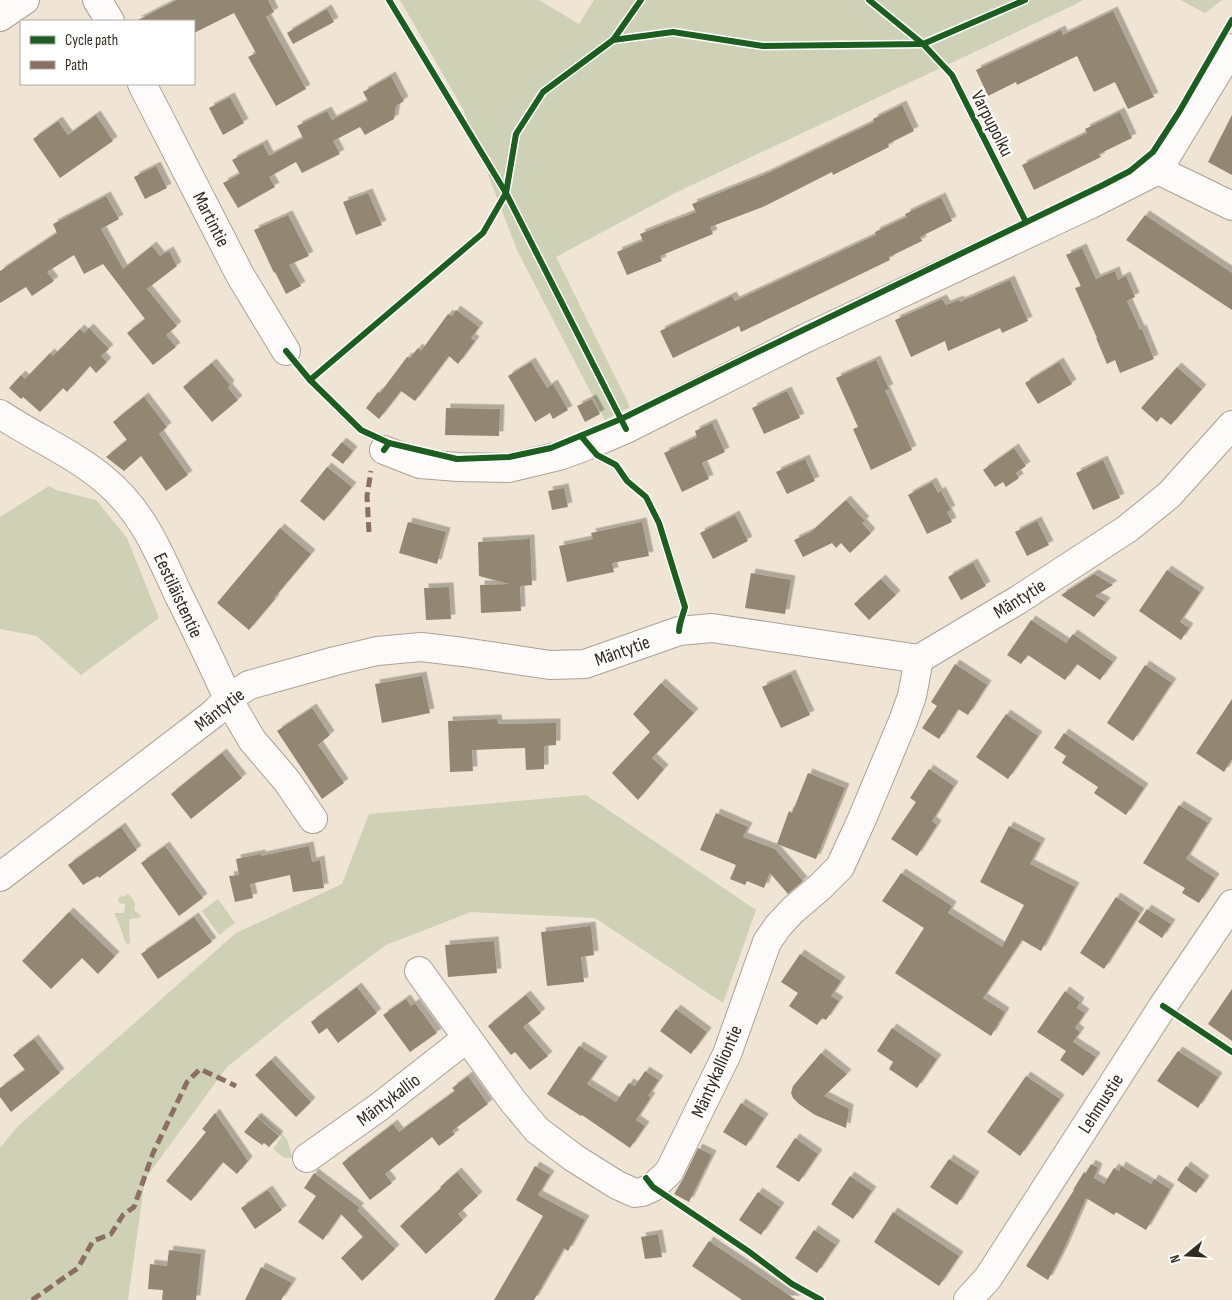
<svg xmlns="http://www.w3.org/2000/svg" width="1232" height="1300" font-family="'Sofia Sans Condensed',sans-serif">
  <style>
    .green { fill: #ced1b6 }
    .building { fill: #938673; filter: url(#shadow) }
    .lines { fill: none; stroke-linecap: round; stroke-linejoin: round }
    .minor-casing { stroke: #aba195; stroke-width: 30 }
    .minor { stroke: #fdfbf9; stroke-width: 28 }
    .quiet { stroke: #8d6e63; stroke-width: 5; stroke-dasharray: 10 5; stroke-linecap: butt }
    .cycleway-casing { stroke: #fff; stroke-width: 9 }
    .cycleway { stroke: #1b5e20; stroke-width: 6 }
    .labels { text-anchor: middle; stroke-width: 5; stroke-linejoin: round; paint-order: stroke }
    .street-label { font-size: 19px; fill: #332a1f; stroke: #fff }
  </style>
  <defs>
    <filter id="shadow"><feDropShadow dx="4.5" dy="-4.5" stdDeviation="0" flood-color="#0004"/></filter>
  </defs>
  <rect width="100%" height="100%" fill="#f0e4d4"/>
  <!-- green -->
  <g class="green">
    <path d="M400,0H539L579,24L594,0H1083L1074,5L675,193L556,257L630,407L605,420L517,250L463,109Z"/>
    <path d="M1180,0H1222L1205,13Z"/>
    <path d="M49,486L56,490L96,500L127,538L159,618L81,675L37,636L0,629V517Z"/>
    <path d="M586,795L756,910L723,1003L595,918L471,912L386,945L293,1014L227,1067L145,1179L128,1300H0V1148L17,1127L236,933L342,884L369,814Z"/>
    <path d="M128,894H129C130,897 136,902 135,905C135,907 134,908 134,910L142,917L130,919C128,927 130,934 130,943L127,944L125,942L119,923L114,913H124L125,904L119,903L118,899L121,895L122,897Z"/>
    <path d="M218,899L235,923L219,935L202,911Z"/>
    <path d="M259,1113L287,1139L290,1149L292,1158H284L273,1149L281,1138V1136L257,1116Z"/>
  </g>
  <!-- building -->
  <g class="building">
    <path d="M177,0H268L274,12L266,17L306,89L276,106L248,57L256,53L234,13L194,33V21H136Z"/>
    <path d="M327,9L334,22L293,44L287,33Z"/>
    <path d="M1113,11L1154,97L1128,109L1115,82L1094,92L1077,56L1017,85L1016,82L988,96L976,70L1061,30L1063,35Z"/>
    <path d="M391,76L404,101L396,106L394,119L365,135L360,127L333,141L340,154L302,173L296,162L269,177L275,187L238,208L223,183L240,174L232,160L263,144L269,156L303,138L297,126L327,111L332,120L368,101L363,92Z"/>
    <path d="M230,97L244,123L223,135L209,108Z"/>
    <path d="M902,105L914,131L888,144L889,147L833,175L832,172L765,206L710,227L713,234L660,256L662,261L627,275L617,252L643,241L640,234L696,212L692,204L764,175L874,122L873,119Z"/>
    <path d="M1120,112L1132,138L1099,154L1101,157L1034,190L1022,165L1087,133L1085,129Z"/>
    <path d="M96,115L113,141L60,178L33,139L58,121L68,135Z"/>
    <path d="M1232,115V175L1208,162Z"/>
    <path d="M156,166L167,188L145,199L134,177Z"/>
    <path d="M368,193L382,225L356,235L343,202Z"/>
    <path d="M106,196L119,219L101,229L123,269L152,246L160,256L169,251L177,266L147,289L177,326L166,335L176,347L153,365L127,333L145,319L103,264L84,274L74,255L47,272L54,281L32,296L26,287L0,303V271L57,233L53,224Z"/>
    <path d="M941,197L952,221L920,237L922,241L889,257L890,260L741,332L739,326L673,358L660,331L732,296L735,301L876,235L875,232L907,217L905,214Z"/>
    <path d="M288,215L309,256L289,265L301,286L286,294L275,272L274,273L254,230Z"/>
    <path d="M1145,215L1232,273V310L1126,240Z"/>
    <path d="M1082,248L1096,279L1115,271L1118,280L1126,276L1135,297L1127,301L1140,330L1142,329L1154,359L1120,373L1115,360L1107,364L1096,338H1097L1075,288L1081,286L1066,255Z"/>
    <path d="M1010,280L1028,321L1002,333L1000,328L948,351L945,341L911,357L895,320L942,299L946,305L959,300L960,302Z"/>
    <path d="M456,310L479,327L471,338L475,341L458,364L449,356L415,401L401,391L379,419L366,408L378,392L380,393L407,357L410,358L418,348L421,351L448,314L452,316Z"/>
    <path d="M89,328L109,349L101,356L107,362L96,373L90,366L67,392L63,388L40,412L23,397L21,399L9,388L21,375L25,379L50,353L53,356L80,329L84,333Z"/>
    <path d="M876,360L889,389L885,390L912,450L871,470L853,429L858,427L836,378Z"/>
    <path d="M531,362L547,388L553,384L568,410L553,419L550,413L535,422L508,376Z"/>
    <path d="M1059,362L1072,384L1038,404L1025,383Z"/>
    <path d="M212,363L230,385L228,388L238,400L212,422L183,387Z"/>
    <path d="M1177,367L1202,389L1171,425L1161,417L1157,422L1141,408Z"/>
    <path d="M787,391L800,418L764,434L752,408Z"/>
    <path d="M144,397L167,427L159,434L188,475L166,491L141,456L124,471L106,457L127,440L113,422Z"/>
    <path d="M592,399L600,414L585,422L577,406Z"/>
    <path d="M446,408L500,409L499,436L445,435Z"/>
    <path d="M712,423L725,452L702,463L709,479L682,492L664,453L697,437L695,431Z"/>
    <path d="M342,442L353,451L343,464L331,455Z"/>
    <path d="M1014,448L1026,466L1016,473L1019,478L1006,487L1003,482L995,487L983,470Z"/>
    <path d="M805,459L815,481L787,494L776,472Z"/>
    <path d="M1103,460L1120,498L1093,510L1076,473Z"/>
    <path d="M327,467L352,487L324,521L300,501Z"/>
    <path d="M932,482L938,493L941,491L951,510L947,512L952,522L927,534L908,495Z"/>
    <path d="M564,488L568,507L552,510L548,491Z"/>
    <path d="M846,500L865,521L862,523L871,533L850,553L841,543L836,548L832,543L803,557L794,540L811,532Z"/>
    <path d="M735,515L748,541L713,559L700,533Z"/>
    <path d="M1037,521L1049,545L1027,556L1015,532Z"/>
    <path d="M408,522L446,532L437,564L399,553Z"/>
    <path d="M642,522L649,556L612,563L614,572L567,582L559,546L593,539L591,533Z"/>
    <path d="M280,528L311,554L274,598L275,599L249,630L217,603Z"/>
    <path d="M530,539L532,585L520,586L521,611L481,613L480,585L509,584L479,576L478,542Z"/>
    <path d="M973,563L986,586L961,600L948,577Z"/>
    <path d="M1167,570L1200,592L1180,622L1189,628L1181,640L1139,611Z"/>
    <path d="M751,573L791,580L785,614L745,608Z"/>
    <path d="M1094,574L1113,585L1095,596L1106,602L1094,617L1061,595Z"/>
    <path d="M881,579L896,595L869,620L854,604Z"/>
    <path d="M449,587L451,619L426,620L424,588Z"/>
    <path d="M1031,620L1066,643L1073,634L1113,662L1100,680L1077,664L1065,680L1028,655L1021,664L1007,655Z"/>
    <path d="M955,664L987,685L968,715L958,709L939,739L922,728L937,706L931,702Z"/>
    <path d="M1145,665L1172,683L1133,741L1107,723Z"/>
    <path d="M791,674L810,715L781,728L762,687Z"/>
    <path d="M422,676L430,713L382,723L375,684Z"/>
    <path d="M661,683L694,713L652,758L664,769L638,800L612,773L650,732L633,714Z"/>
    <path d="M1232,699V759L1224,772L1196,753Z"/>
    <path d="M312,708L330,735L318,745L344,783L322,799L277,731Z"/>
    <path d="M1006,714L1038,736L1008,779L976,757Z"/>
    <path d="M497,719L498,724L556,723V745L544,746V769L526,770L525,748L472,750L473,771L450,772L448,721Z"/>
    <path d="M1064,733L1144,788L1126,815L1094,793L1098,787L1062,763L1066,756L1054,748Z"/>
    <path d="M222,753L242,778L191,819L171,794Z"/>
    <path d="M929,769L954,786L932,821L937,825L917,856L891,839L916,802L910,798Z"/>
    <path d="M808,773L845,788L816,859L777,844L789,811L792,813Z"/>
    <path d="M1179,805L1208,823L1186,859L1215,878L1199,903L1182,893L1185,888L1143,863Z"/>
    <path d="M716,813L748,827L743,837L775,849L803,881L788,894L770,873L764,888L747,881L745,885L730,879L736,865L700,850Z"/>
    <path d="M1009,826L1041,843L1030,864L1075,887L1041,951L1022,940L983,998L1005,1012L991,1036L895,973L924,928L882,901L901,873L952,906L948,913L1002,947L1024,905L980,882Z"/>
    <path d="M121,827L137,850L99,878L98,876L83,885L68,865Z"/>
    <path d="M165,846L203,898L179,916L141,863Z"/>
    <path d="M309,846L312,862L320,860L324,888L293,892L290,875L250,884L253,898L235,902L229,876L239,875L236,859L261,854V856Z"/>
    <path d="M1116,897L1140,913L1104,969L1080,953Z"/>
    <path d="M1147,909L1171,924L1162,938L1138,922Z"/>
    <path d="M69,912L115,956L98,974L82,958L51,989L22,961Z"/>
    <path d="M194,917L212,942L158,979L141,954Z"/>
    <path d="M591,926L594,955L581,957L584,982L547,986L541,932Z"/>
    <path d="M494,941L497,973L448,977L445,945Z"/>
    <path d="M800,954L841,981L831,996L839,1001L826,1020L822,1018L817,1025L789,1006L798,993L781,982Z"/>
    <path d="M357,987L377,1013L338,1043L327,1028L319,1034L311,1022Z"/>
    <path d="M1232,989V1041L1208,1024Z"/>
    <path d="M1065,991L1080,1002L1077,1008L1085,1013L1075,1028L1080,1032L1073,1042L1096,1057L1083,1076L1060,1060L1066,1051L1037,1032Z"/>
    <path d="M526,995L541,1013L523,1027L548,1056L530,1070L515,1052L511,1055L488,1026Z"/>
    <path d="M406,999L411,1006L415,1003L437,1033L410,1052L383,1015Z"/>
    <path d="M676,1009L707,1032L691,1054L660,1031Z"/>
    <path d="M892,1028L937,1059L917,1088L889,1069L893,1062L877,1051Z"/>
    <path d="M34,1039L60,1073L11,1112L0,1097V1088L25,1070L13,1055Z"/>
    <path d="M579,1046L603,1061L587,1084L616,1102L629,1083L635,1086L645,1071L659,1080L648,1096L651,1097L636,1120L645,1126L630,1148L582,1115L581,1116L547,1094Z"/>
    <path d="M1178,1051L1218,1077L1198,1108L1157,1081Z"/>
    <path d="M821,1053L847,1074L824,1096L849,1109L846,1128L815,1115L799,1104L793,1098L791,1093L793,1086Z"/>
    <path d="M271,1060L311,1102L296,1117L255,1075Z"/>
    <path d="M468,1076L488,1104L452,1131L455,1134L439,1146L432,1137L385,1174L392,1183L370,1200L342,1163L393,1124L399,1132L455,1091L452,1088Z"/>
    <path d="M1026,1076L1060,1099L1020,1156L987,1132Z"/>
    <path d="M741,1103L764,1118L746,1146L723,1132Z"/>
    <path d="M215,1113L248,1161L237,1174L223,1162L191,1201L166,1181L206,1132L202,1129Z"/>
    <path d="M257,1117L279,1136L269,1147L264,1143L262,1145L244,1132Z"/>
    <path d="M795,1138L818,1154L799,1182L776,1167Z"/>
    <path d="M698,1148L712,1155L689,1202L674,1194L683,1179Z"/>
    <path d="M949,1159L975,1176L957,1205L930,1187Z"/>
    <path d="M1091,1164L1098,1168L1094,1178L1104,1184L1114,1168L1119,1171L1121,1166L1151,1184L1154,1179L1170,1189L1146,1230L1116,1212L1114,1215L1086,1198L1063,1251L1048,1280L1026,1266L1074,1190H1073L1084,1172L1086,1173Z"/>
    <path d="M535,1166L550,1175L538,1195L585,1220L568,1251L564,1248L534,1300H494L543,1216L516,1200Z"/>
    <path d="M1186,1166L1205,1180L1196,1193L1177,1180Z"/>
    <path d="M457,1172L478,1196L458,1214L463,1220L426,1254L400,1226L441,1188L440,1187Z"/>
    <path d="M314,1173L360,1208L357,1210L395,1249L362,1281L341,1258L363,1237L341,1214L323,1240L298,1222L316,1196L304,1188Z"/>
    <path d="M850,1176L872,1191L853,1219L831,1204Z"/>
    <path d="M268,1190L282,1210L255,1229L241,1208Z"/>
    <path d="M758,1192L780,1207L761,1235L739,1220Z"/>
    <path d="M893,1212L959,1256L939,1286L874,1242Z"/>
    <path d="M814,1230L836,1245L817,1273L795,1258Z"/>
    <path d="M658,1234L662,1257L645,1259L641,1237Z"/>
    <path d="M709,1241L764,1278L796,1300H742L692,1266Z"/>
    <path d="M169,1250L201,1254L196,1300H162L163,1290L148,1289L150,1264L167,1266Z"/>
    <path d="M261,1267L292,1283L281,1300H245Z"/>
  </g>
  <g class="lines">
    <defs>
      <g id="minor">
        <path d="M97,0L110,21"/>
        <path d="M0,17L25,0"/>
        <path d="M142,84L240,275L286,351"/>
        <path d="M1158,170L1232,206"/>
        <path d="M0,414C34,437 75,454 106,481C143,512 159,553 179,596C196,630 213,664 228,699L252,740L287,781L313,819"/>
        <path d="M384,450L420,464L458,467L509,468L559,456L589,445L626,429L806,338L1091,204L1158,170L1232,48"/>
        <path d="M0,877L213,714L228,699L249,685L335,661L377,651L421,647L463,652L550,665L585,664L679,631L712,628L919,659L1018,600L1127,529L1169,495L1232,425"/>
        <path d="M419,971L512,1100L537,1130L574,1158L617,1185L635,1193L642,1192L653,1187L669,1172L727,1054L767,942L778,926L793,910L820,887L840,867L862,819L903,721L912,696L919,659"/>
        <path d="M307,1158L379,1107L467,1038"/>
        <path d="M968,1300L988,1278L1163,1006L1232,904"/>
      </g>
    </defs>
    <!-- minor casing -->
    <use href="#minor" class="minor-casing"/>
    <!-- minor -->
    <use href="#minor" class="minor"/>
    <!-- quiet -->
    <g class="quiet">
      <path d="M369,532L367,496L371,471"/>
      <path d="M32,1300L78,1268L93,1241L111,1234L123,1215L134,1207L153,1153L187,1082L200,1069L236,1086"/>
    </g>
    <defs>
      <g id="cycleway">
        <path d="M389,0L506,193L626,429"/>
        <path d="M869,0L923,44L952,75L1026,222"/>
        <path d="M613,40L673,32L763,46L923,44L1025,0"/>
        <path d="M286,351L310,380L361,430L389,443"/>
        <path d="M310,380L483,233L506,193L516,134L543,92L613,40L641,0"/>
        <path d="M581,436L597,455L616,465L627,481L646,497L659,523L685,607C683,615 679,624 679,631"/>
        <path d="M384,450L389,443L457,459L509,457L551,448L621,419L743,359L1103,185L1130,171L1153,152L1179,112L1232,20"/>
        <path d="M1163,1006L1232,1052"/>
        <path d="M646,1178L653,1187L748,1251L792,1284L821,1300"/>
      </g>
    </defs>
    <!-- cycleway casing -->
    <use href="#cycleway" class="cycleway-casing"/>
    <!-- cycleway -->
    <use href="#cycleway" class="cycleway"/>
  </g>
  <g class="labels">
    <!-- street labels -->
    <g class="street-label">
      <text transform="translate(993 123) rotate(63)" y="7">Varpupolku</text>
      <text transform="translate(212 219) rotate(63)" y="7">Martintie</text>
      <text transform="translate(179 595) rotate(65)" y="7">Eestiläistentie</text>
      <text transform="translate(1019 598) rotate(-32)" y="7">Mäntytie</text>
      <text transform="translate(622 650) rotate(-20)" y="7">Mäntytie</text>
      <text transform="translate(219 709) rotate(-38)" y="7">Mäntytie</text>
      <text transform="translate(716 1071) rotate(-66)" y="7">Mäntykalliontie</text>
      <text transform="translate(388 1099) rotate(-37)" y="7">Mäntykallio</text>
      <text transform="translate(1100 1103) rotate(-57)" y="7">Lehmustie</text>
    </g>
  </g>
  <!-- legend -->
  <rect x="20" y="20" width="175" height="65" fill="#ffffff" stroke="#adaaa5"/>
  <rect x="30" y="36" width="25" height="8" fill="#1b5e20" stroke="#adaaa5"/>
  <text x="65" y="45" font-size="15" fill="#332a1f">Cycle path</text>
  <rect x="30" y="61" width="25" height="8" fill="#8d6e63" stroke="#adaaa5"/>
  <text x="65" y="70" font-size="15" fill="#332a1f">Path</text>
  <!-- north arrow -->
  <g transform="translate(1187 1255) rotate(252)" stroke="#ffffff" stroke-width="4" paint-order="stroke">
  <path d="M0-4L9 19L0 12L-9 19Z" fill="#332a1f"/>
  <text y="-8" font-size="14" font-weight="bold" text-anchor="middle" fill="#332a1f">N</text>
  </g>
</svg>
